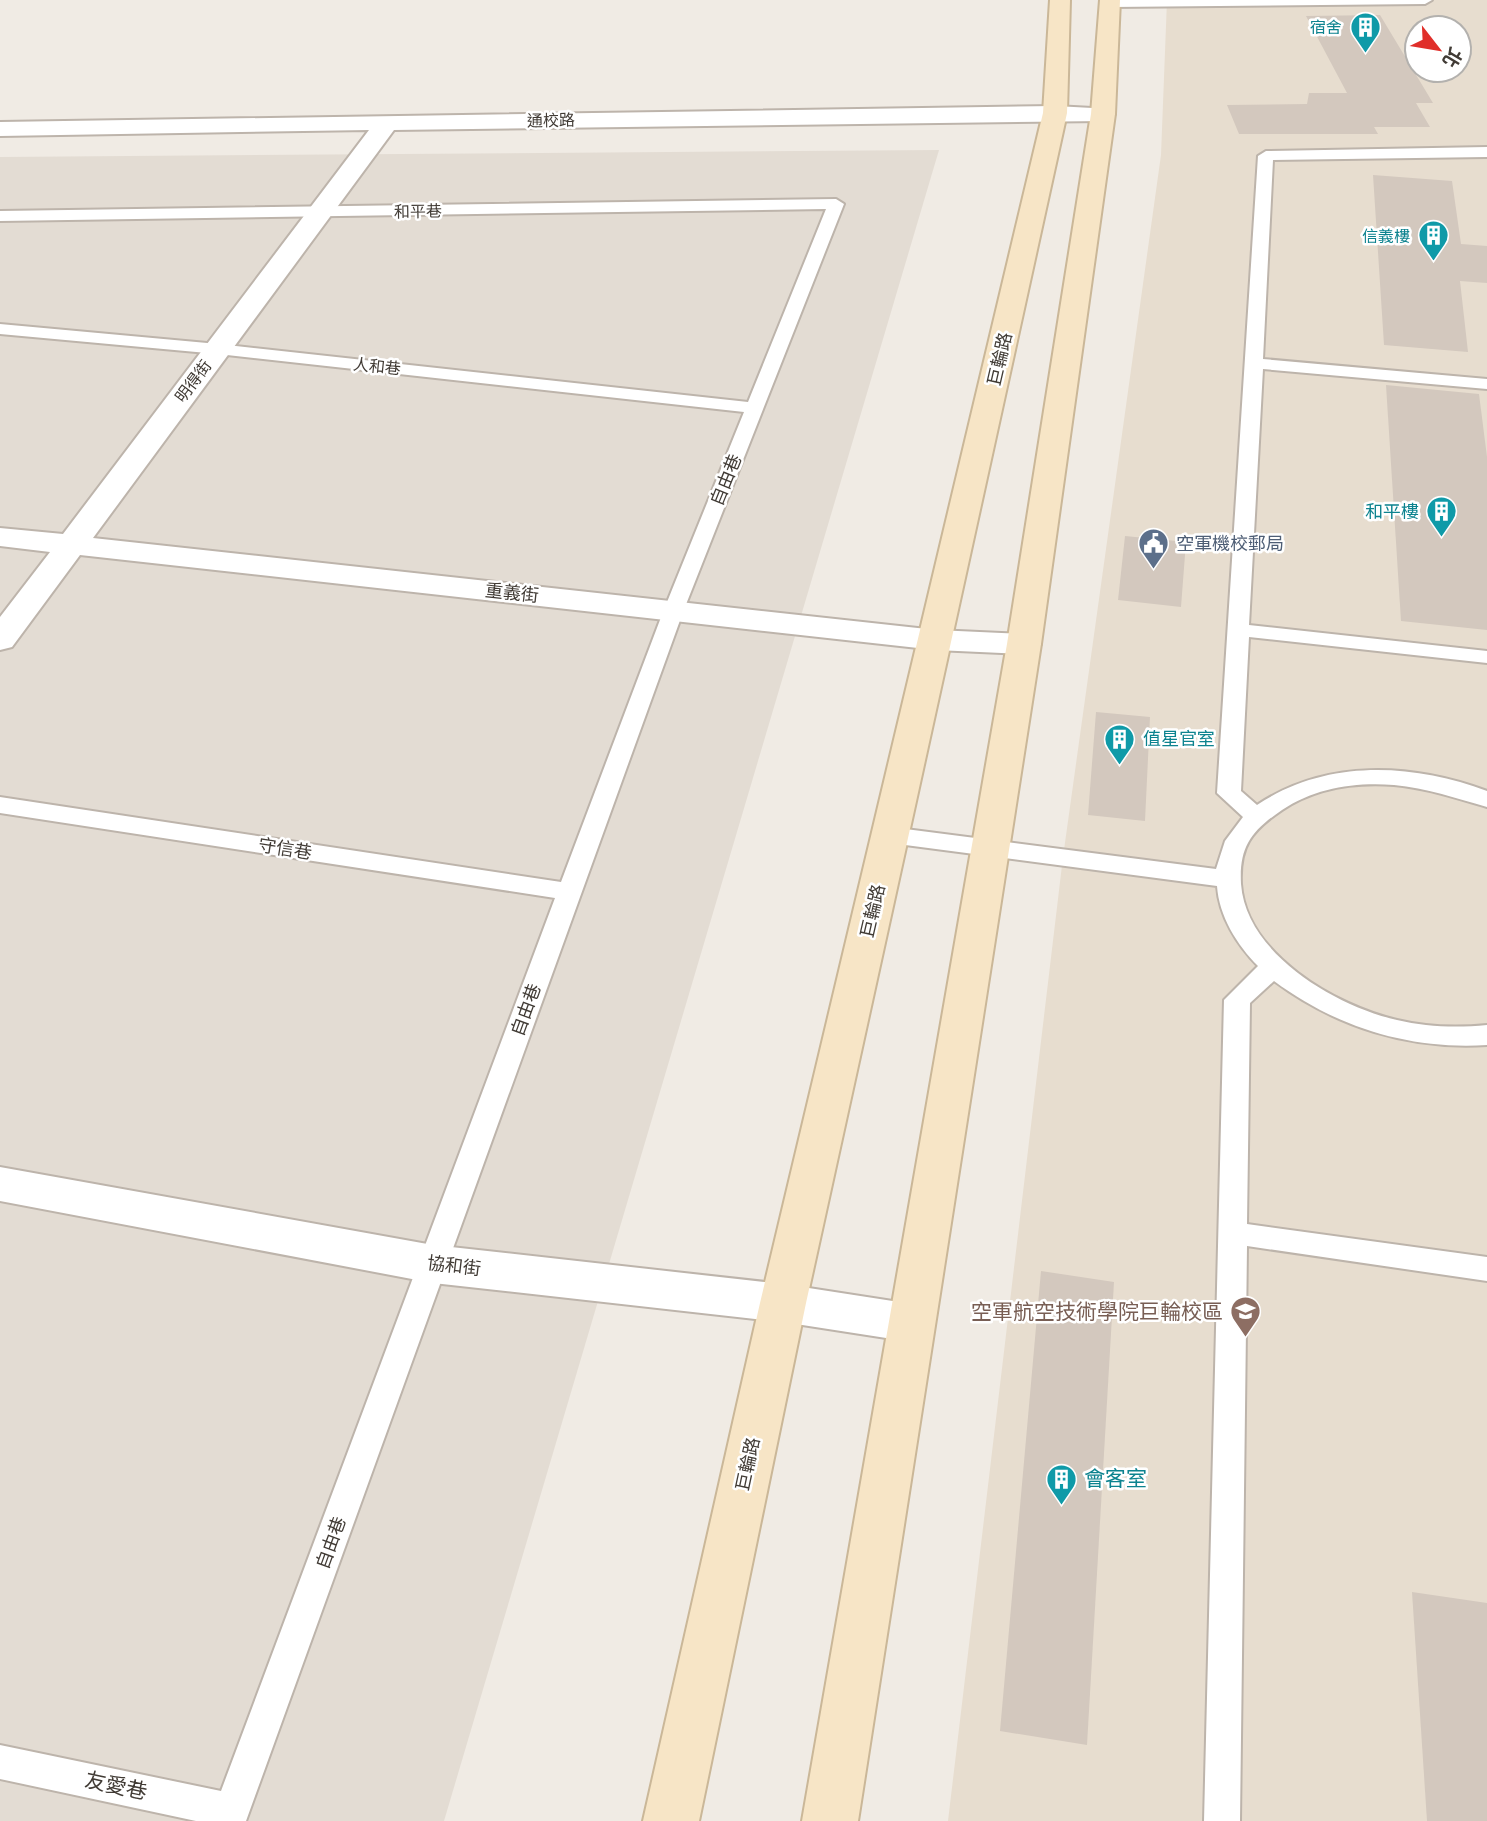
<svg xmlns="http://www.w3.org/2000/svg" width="1487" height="1821" font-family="'Open Sans','Noto Sans TC',sans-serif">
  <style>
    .residential { fill: #e3dcd3 }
    .education { fill: #e7ddcf; fill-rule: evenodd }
    .building { fill: #d3c8be }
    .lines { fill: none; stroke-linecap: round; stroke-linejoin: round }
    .lane-casing { stroke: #bdb4ab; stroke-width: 4 }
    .street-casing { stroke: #bdb4ab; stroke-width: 4 }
    .secondary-casing { stroke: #cab798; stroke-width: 4 }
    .lane { fill: #fff; fill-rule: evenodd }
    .street { fill: #fff; fill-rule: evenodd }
    .secondary { fill: #f7e5c6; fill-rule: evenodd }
    .labels { text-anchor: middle; stroke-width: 5; stroke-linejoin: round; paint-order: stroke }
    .far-culture-label { font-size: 16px; fill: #0d838f; stroke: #fff; text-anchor: end }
    .far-street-label { font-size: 16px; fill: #413b35; stroke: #fff }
    .street-label { font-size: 18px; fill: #413b35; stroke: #fff }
    .culture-label { font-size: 18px; fill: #0d838f; stroke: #fff; text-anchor: end }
    .service-label { font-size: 18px; fill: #4e5e75; stroke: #fff; text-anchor: start }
    .near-education-label { font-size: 21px; fill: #785e54; stroke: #fff; text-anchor: end }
    .near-culture-label { font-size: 21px; fill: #0d838f; stroke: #fff; text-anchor: start }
    .near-street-label { font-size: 21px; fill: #413b35; stroke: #fff }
  </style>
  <rect width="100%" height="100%" fill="#f0ebe4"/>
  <!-- residential -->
  <path class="residential" d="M939,150L444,1821H0V157Z"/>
  <!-- education -->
  <path class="education" d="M1167,0H1487V1821H948L1063,857L1161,155ZM1417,28H1459V70H1417Z"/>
  <!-- building -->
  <g class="building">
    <path d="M1380,15L1433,103H1416L1430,127H1374L1378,134H1239L1227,105L1307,104L1309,93H1347L1306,16Z"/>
    <path d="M1373,175L1452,181L1461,244L1487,246V283L1460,281L1468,352L1384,345Z"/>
    <path d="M1386,385L1479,394L1487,457V630L1401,621Z"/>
    <path d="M1125,536L1186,542L1181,607L1118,600Z"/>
    <path d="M1096,712L1150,717L1145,821L1088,815Z"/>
    <path d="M1041,1271L1114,1282L1087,1745L1000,1731Z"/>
    <path d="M1412,1592L1487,1603V1821H1427Z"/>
  </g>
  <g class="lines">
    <defs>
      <g id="lane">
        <path d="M1107,0H1432L1425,4L1111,7L1104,3Z"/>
        <path d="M1487,147V157L1273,160L1263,359L1487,379V389L1263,369L1249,625L1487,651V663L1249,637L1241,791L1257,805C1326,759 1411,763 1487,791V807C1455,798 1427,788 1394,785C1354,782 1315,788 1282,810C1251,831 1239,847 1241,884C1246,954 1336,1006 1397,1020C1426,1027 1457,1028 1487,1025V1045C1409,1050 1336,1027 1274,981L1250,1003L1247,1224L1487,1257V1281L1247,1246L1240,1821H1204L1224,1000L1258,966C1237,945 1219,916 1217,886L890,843L882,841L878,835L882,829L890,827L1216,869L1225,841L1243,817L1217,793L1258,156L1266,151Z"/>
        <path d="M836,199L844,204L683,612L246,1821H196L0,1779V1745L221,1791L555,898L0,813V797L561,882L663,612L744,412L218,354L0,334V324L218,344L748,402L826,209L0,221V211Z"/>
      </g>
      <g id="street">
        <path d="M1055,106L1111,109L1115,114L1111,119L1103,121L394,130L93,538L936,630L1024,634L1036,637L1041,644L1036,651L1024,654L936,650L80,555L12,647L0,650V617L50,552L0,546V528L63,534L369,130L0,136V122Z"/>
        <path d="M0,1167L433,1245L783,1284L912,1304L928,1309L935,1323L928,1337L912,1342L783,1322L433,1283L0,1201Z"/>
      </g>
      <g id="secondary">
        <path d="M1050,0H1070L1067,113L806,1303L699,1821H643L760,1303L1043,113Z"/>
        <path d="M1100,0H1120L1115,114L1041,644L858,1821H802L1007,644L1091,114Z"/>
      </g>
    </defs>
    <!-- lane casing -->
    <use href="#lane" class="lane-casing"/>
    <!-- street casing -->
    <use href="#street" class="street-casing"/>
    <!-- secondary casing -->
    <use href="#secondary" class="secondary-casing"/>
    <!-- lane -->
    <use href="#lane" class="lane"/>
    <!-- street -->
    <use href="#street" class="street"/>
    <!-- secondary -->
    <use href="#secondary" class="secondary"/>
  </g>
  <!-- icons -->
  <defs>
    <symbol id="building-pin" viewBox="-11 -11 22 30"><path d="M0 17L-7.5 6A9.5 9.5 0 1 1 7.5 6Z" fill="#0f9aa8" stroke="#fff"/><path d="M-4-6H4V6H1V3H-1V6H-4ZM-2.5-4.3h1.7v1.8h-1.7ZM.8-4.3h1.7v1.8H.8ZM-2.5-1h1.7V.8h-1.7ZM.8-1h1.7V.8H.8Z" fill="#fff"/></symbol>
    <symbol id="civic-pin" viewBox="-11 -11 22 30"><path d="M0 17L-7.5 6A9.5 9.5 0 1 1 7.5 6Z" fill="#5c6f8a" stroke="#fff"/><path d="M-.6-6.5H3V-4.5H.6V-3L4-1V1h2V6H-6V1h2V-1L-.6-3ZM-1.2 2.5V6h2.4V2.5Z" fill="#fff"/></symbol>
    <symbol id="university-pin" viewBox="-11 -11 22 30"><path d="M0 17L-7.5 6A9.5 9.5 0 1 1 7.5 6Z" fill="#8d6e63" stroke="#fff"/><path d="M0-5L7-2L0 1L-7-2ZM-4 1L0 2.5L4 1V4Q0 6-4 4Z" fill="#fff"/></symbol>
  </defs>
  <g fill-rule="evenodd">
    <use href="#building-pin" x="1348" y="10" width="35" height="47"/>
    <use href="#building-pin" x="1416" y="218" width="35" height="47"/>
    <use href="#building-pin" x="1424" y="494" width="35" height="47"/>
    <use href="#civic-pin" x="1136" y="526" width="35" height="47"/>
    <use href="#building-pin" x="1102" y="722" width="35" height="47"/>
    <use href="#university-pin" x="1228" y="1294" width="35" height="47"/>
    <use href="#building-pin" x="1044" y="1462" width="35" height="47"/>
  </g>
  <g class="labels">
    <!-- far-culture labels -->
    <g class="far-culture-label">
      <text x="1342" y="33">宿舍</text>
      <text x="1410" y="242">信義樓</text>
    </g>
    <!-- far-street labels -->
    <g class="far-street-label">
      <text transform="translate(551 120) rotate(-1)" y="6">通校路</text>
      <text transform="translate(418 211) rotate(-1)" y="6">和平巷</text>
      <text transform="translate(377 366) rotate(6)" y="6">人和巷</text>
      <text transform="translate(193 381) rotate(-53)" y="6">明得街</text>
    </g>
    <!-- street labels -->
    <g class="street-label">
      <text transform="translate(1000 359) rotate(-77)" y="6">巨輪路</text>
      <text transform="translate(726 480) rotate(-68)" y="6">自由巷</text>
      <text transform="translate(512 593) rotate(6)" y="6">重義街</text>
      <text transform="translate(285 849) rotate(9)" y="6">守信巷</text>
      <text transform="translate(873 911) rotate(-77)" y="6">巨輪路</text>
      <text transform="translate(526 1010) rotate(-70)" y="6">自由巷</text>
      <text transform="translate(454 1266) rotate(7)" y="6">協和街</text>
      <text transform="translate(748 1464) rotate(-78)" y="6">巨輪路</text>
      <text transform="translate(331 1543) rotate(-70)" y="6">自由巷</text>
    </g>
    <!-- culture labels -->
    <g class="culture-label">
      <text x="1419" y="518">和平樓</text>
      <text x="1143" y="745" text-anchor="start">值星官室</text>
    </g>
    <!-- service labels -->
    <g class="service-label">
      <text x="1176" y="550">空軍機校郵局</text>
    </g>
    <!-- near-education labels -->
    <g class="near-education-label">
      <text x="1223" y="1319">空軍航空技術學院巨輪校區</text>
    </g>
    <!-- near-culture labels -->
    <g class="near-culture-label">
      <text x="1084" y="1486">會客室</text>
    </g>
    <!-- near-street labels -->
    <g class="near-street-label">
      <text transform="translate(116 1786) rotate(12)" y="7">友愛巷</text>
    </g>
  </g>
  <!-- north arrow -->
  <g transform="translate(1438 49) rotate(121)"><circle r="33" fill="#ffffff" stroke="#b3b1ae" stroke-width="2"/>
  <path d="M0-5L12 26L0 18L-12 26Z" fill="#e02f2a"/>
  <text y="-10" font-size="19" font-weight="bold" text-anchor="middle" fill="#413b35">北</text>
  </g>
</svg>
